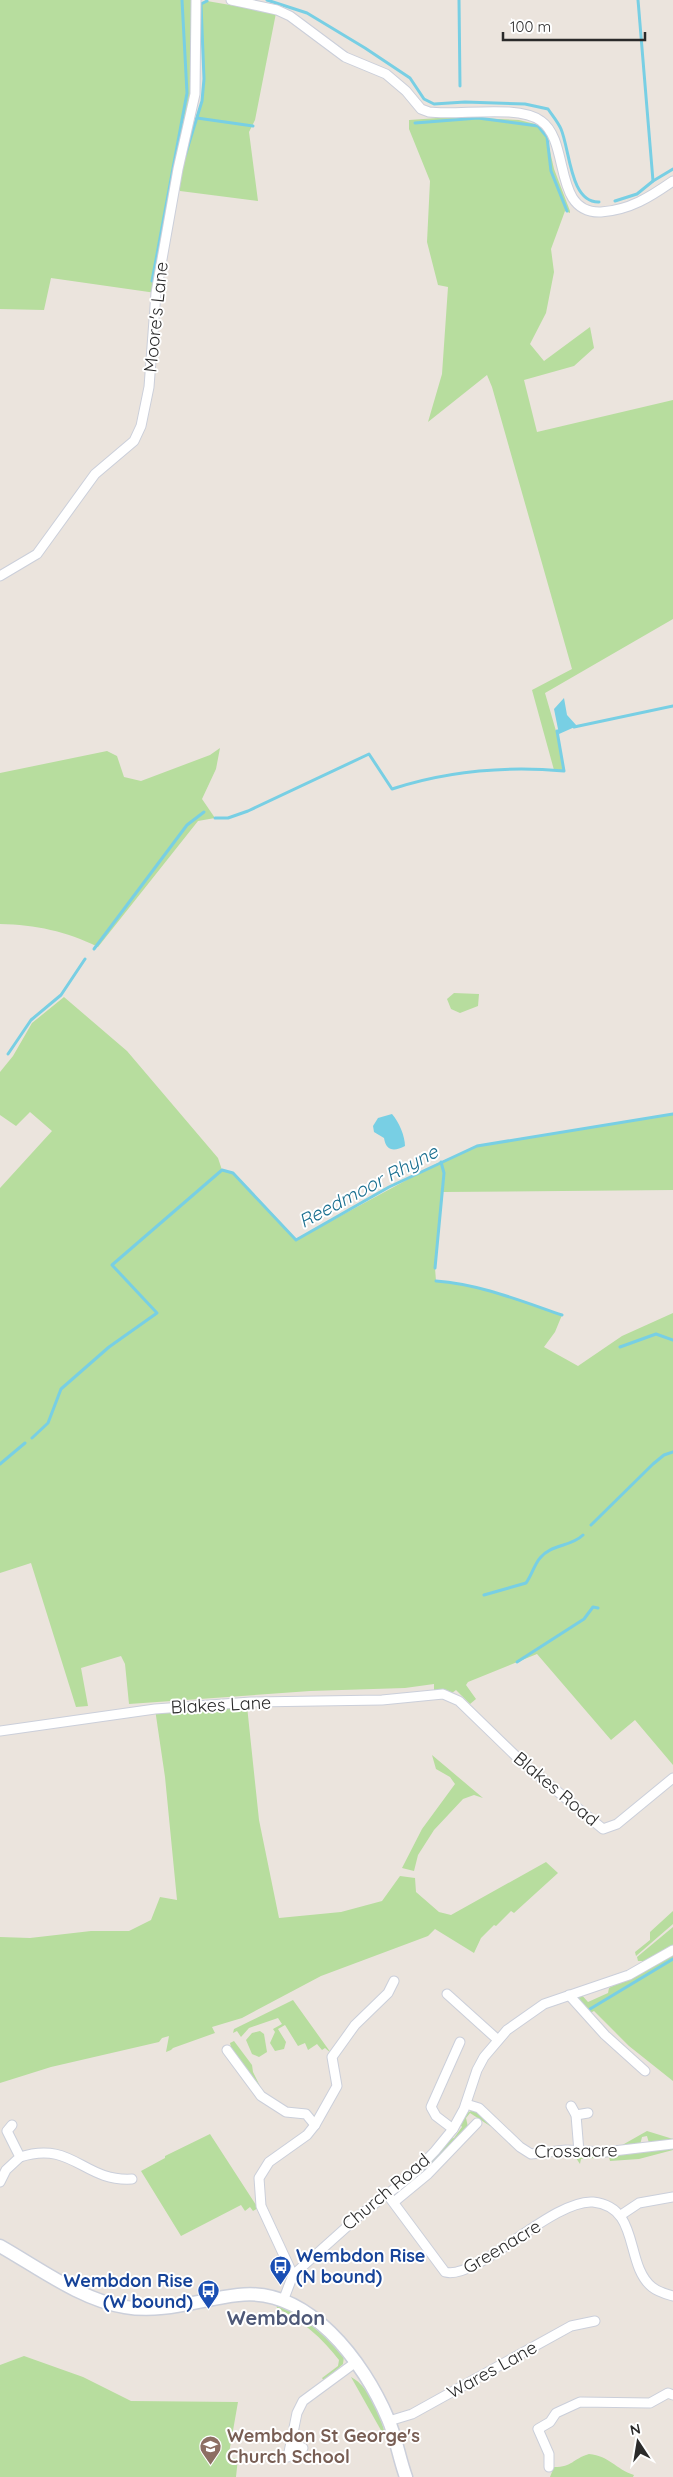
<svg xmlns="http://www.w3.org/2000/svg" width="673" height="2477" font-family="Quicksand,sans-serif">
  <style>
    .green { fill: #b7dd9e }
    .water { fill: #78cfe4 }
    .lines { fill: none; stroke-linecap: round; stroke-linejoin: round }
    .stream { stroke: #78cfe4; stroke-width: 3 }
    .minor-casing { stroke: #cbcfda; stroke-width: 11 }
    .secondary-casing { stroke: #cbcfda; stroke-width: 15 }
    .minor { stroke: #fff; stroke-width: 9 }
    .secondary { stroke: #fff; stroke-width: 12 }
    .labels { text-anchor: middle; stroke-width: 4; stroke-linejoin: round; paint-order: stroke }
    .street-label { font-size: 18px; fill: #2a2a2a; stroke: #fff }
    .transit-label { font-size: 18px; font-weight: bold; fill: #164399; stroke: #fff; text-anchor: start }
    .education-label { font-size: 18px; font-weight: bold; fill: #785e54; stroke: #fff; text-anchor: start }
    .water-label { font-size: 19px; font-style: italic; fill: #186e8f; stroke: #fff }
    .quarter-label { font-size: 20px; font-weight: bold; fill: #4e5877; stroke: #fff }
  </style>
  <rect width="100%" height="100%" fill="#ebe4dd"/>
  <!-- green -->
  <g class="green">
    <path d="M0,0H196L195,94L156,293L51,278L44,310L0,309Z"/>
    <path d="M207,1L276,13L255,120L249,132L258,201L180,191C179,159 196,131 202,101C207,70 202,35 201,4Z"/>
    <path d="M453,117L519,120L539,125L546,134L554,169L570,211V213L565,211L551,249L554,272L546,313L530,344L544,361L590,327L594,348L574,366L524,380L537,432L673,400V619L545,693L556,731L564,772L554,770L532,690L572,669L492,387L487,375L428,422L442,374L448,287L438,285L427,242L430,181L409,129V120Z"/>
    <path d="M220,748L216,769L202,799L215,818L198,821L98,947C66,931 36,925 0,924V773L107,751L117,756L124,777L141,781L210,755Z"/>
    <path d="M454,993L479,994L478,1006L460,1013L451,1009L447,999Z"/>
    <path d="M64,997L127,1051L218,1158L222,1170L233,1173L296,1240L438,1163L477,1146L673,1114V1190L443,1192L435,1268L436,1281C480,1284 521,1301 562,1315L555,1332L544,1347L578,1366L622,1336L673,1313V1765L635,1720L611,1740L537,1654L468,1682L466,1685L476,1699L470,1704L456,1690L452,1693L447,1690H434V1684L405,1688L310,1691L129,1704L125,1664L121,1656L81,1668L88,1706L76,1707L31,1563L0,1573V1188L52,1131L30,1112L16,1126L0,1115V1072L13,1056L32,1023Z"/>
    <path d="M247,1706L259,1820L279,1918L341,1912L382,1901L400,1876L415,1878L416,1892L439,1912L451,1915L546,1862L558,1873L514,1913L511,1911L496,1926L494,1925L481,1938L474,1953L435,1929L428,1936L321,1976L242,2018L212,2027L215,2033L173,2048L171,2050L166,2052L169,2036L162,2038L159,2042L51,2067L0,2083V1937L30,1938L91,1931H129L151,1920L160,1897L177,1900L165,1777L155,1709Z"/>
    <path d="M432,1755L483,1798L474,1795L463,1799L434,1830L418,1855L414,1871L402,1868L422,1829L455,1784L450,1777L436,1769Z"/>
    <path d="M673,1911V1924L636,1956L635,1952L650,1940V1932Z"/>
    <path d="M673,1927V1946L645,1961H638L637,1957Z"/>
    <path d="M673,1953V2081L629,2046L594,2011L590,2013L577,1996L579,1992L588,2002L608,1993L609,1988Z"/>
    <path d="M293,2000L331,2053L325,2048L322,2050L317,2044L308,2050L305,2043L298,2046L285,2025L278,2029L286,2042L284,2049L275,2051L270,2043L275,2032L273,2029L282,2024L278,2018L249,2028L241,2037L237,2031L233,2033L234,2029Z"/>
    <path d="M260,2031L264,2034L267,2052L259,2057L252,2054L246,2040L252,2033Z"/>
    <path d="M234,2041L252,2065L253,2072L261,2088H258L231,2047L230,2043Z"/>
    <path d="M474,2110H478L492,2123L490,2126L470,2113L466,2118L468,2127L436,2162L401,2189L439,2154L449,2139L454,2138L462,2127L460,2124C463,2117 466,2112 474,2110Z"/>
    <path d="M647,2131L673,2139V2142L649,2143L647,2136L642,2137L640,2145L617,2148Z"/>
    <path d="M210,2134L258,2208L253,2211L250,2207L245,2211L241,2205L181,2236L141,2171L165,2158V2156Z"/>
    <path d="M673,2147V2150L639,2159L610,2161L609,2157L581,2159L580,2164L576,2158L642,2152Z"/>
    <path d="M276,2303C303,2318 324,2333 344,2356L343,2364L324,2381L322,2378L338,2366L339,2360C322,2338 303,2321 277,2308Z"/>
    <path d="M24,2356L83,2377L131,2401L238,2402L228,2459L238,2458L236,2477H0V2365Z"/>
    <path d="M351,2377C371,2387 382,2421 387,2441Z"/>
    <path d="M589,2454C610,2456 615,2469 634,2475L633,2477H550L554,2467C573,2467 572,2459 589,2454Z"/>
  </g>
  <!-- water -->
  <g class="water">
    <path d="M564,698L567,715L577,726L559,734L554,709Z"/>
    <path d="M392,1114C399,1122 405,1136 405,1146C394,1152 386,1151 384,1138L374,1132L373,1126L378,1118Z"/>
  </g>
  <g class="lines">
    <!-- stream -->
    <g class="stream">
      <path d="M267,0L307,13L365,48L410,78L424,99L434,104L465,102L525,104L548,109C552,115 558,122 561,129C570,150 570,203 599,202"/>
      <path d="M459,0L460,86"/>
      <path d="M638,0L653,181"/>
      <path d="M197,118L253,126"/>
      <path d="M415,123L478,118L538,126L547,137L551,171L567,211"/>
      <path d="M185,156L202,101L204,79L201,4L207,1"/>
      <path d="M615,201L637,194L653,181L673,169"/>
      <path d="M152,281L187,93L182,0"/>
      <path d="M574,727L673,706"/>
      <path d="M215,818H228L248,811L369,754L392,789C447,771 506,766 564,771L557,731H559"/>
      <path d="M94,949L187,825L204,812"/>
      <path d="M8,1054L31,1020L61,995L85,959"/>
      <path d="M435,1268L444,1173L441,1162"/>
      <path d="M436,1281C479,1284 521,1301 562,1315"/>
      <path d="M620,1347L656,1334L673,1340"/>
      <path d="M32,1438L48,1423L61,1389L109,1347L157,1313L112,1265L222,1170L233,1173L296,1240L389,1187L477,1146L673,1114"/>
      <path d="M0,1464L25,1443"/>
      <path d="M591,1525L653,1464L664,1455L673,1452"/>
      <path d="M484,1595L526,1583C532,1575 534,1565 540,1558C551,1544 571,1547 583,1535"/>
      <path d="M517,1662L584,1619L593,1607L598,1608"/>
      <path d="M590,2009L673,1959"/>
    </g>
    <defs>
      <g id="minor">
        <path d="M231,0L277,10L290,16L345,57L386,74L406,91L421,109L429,112C458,116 518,104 541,121C571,142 552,214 601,212C630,210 650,197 673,181"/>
        <path d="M0,576L37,554L95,474L134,441L141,426L149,387L156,293L178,169L195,94L196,0"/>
        <path d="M0,1731L155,1709L251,1702L382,1700L443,1694L459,1701L523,1763L603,1829L617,1824L673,1778"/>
        <path d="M447,1994L498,2040"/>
        <path d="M569,1995L605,2035L645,2071"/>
        <path d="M227,2050L261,2096L286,2112L306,2114L315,2125"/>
        <path d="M466,2104L479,2108L520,2147L531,2154L566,2150L605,2152L673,2144"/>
        <path d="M571,2106L576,2115L579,2152"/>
        <path d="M576,2115L588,2113"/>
        <path d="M453,2129L436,2116L431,2107L460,2042"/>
        <path d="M20,2157C73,2140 83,2182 132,2179"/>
        <path d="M0,2182L6,2170L20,2157L7,2131L12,2125"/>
        <path d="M387,2194L445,2272C477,2281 552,2199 593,2202C641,2207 624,2264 652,2287C658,2292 666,2294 673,2296"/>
        <path d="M394,2202L428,2174L477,2123"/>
        <path d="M621,2215L639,2203L673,2197"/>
        <path d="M293,2275L261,2206L259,2178L269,2162L307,2135L315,2125L337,2086L332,2057L355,2025L388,1993L394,1981"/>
        <path d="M283,2301L293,2275L360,2215L411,2176L435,2151L453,2129L464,2109L477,2070L484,2057L507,2030L544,2004L629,1975L673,1950"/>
        <path d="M389,2421L412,2414L571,2326L595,2321"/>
        <path d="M291,2443L303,2448"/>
        <path d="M288,2457L297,2413L303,2401L356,2362"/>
        <path d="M549,2467V2454L538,2429L550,2422L556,2413L580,2402L650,2403L668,2393L673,2395"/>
      </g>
      <path id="secondary" d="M0,2246C39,2268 81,2300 125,2307C163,2314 201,2299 238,2295C308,2286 364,2362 388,2419C396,2437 399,2458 406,2477"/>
    </defs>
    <!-- minor casing -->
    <use href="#minor" class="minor-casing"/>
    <!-- secondary casing -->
    <use href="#secondary" class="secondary-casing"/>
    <!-- minor -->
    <use href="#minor" class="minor"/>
    <!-- secondary -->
    <use href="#secondary" class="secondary"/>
  </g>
  <!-- icons -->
  <defs>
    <symbol id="bus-pin" viewBox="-11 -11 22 30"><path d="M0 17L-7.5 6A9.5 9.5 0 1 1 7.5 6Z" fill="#1a4fb4" stroke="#fff"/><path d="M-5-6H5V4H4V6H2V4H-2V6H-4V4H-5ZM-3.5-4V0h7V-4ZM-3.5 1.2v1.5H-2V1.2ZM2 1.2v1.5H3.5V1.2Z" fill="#fff"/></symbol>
    <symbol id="school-pin" viewBox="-11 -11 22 30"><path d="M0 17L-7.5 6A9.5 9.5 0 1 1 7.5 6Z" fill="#8d6e63" stroke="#fff"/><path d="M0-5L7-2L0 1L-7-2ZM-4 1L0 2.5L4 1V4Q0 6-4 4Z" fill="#fff"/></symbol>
  </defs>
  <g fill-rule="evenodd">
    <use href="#bus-pin" x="268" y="2254" width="25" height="34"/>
    <use href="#bus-pin" x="196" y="2278" width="25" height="34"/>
    <use href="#school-pin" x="198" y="2434" width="25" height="34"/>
  </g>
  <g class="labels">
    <!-- street labels -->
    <g class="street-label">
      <text transform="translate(156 317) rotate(-84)" y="6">Moore's Lane</text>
      <text transform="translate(221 1705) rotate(-3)" y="6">Blakes Lane</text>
      <text transform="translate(556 1789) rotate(40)" y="6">Blakes Road</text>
      <text transform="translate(576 2151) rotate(-1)" y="6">Crossacre</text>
      <text transform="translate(386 2192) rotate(-40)" y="6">Church Road</text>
      <text transform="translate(502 2247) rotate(-31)" y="6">Greenacre</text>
      <text transform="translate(492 2370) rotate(-29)" y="6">Wares Lane</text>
    </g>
    <!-- transit labels -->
    <g class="transit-label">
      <text x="296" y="2262">Wembdon Rise<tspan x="296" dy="21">(N bound)</tspan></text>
      <text x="193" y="2287" text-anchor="end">Wembdon Rise<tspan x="193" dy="21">(W bound)</tspan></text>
    </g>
    <!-- education labels -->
    <g class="education-label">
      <text x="227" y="2442">Wembdon St George's<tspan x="227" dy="21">Church School</tspan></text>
    </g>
    <!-- water labels -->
    <g class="water-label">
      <text transform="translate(368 1186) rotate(-28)" y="7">Reedmoor Rhyne</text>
    </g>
    <!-- quarter labels -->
    <g class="quarter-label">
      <text x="276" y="2325">Wembdon</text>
    </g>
  </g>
  <!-- north arrow -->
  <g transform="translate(638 2442) rotate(348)" stroke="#ffffff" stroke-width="4" paint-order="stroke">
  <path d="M0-4L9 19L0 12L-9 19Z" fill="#2a2a2a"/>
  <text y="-8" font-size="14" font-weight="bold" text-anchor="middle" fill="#2a2a2a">N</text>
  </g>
  <!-- scale -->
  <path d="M503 32v8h142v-8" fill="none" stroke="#2a2a2a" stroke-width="2.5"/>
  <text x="510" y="32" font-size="15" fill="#2a2a2a" stroke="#ffffff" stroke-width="4" paint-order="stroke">100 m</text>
</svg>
